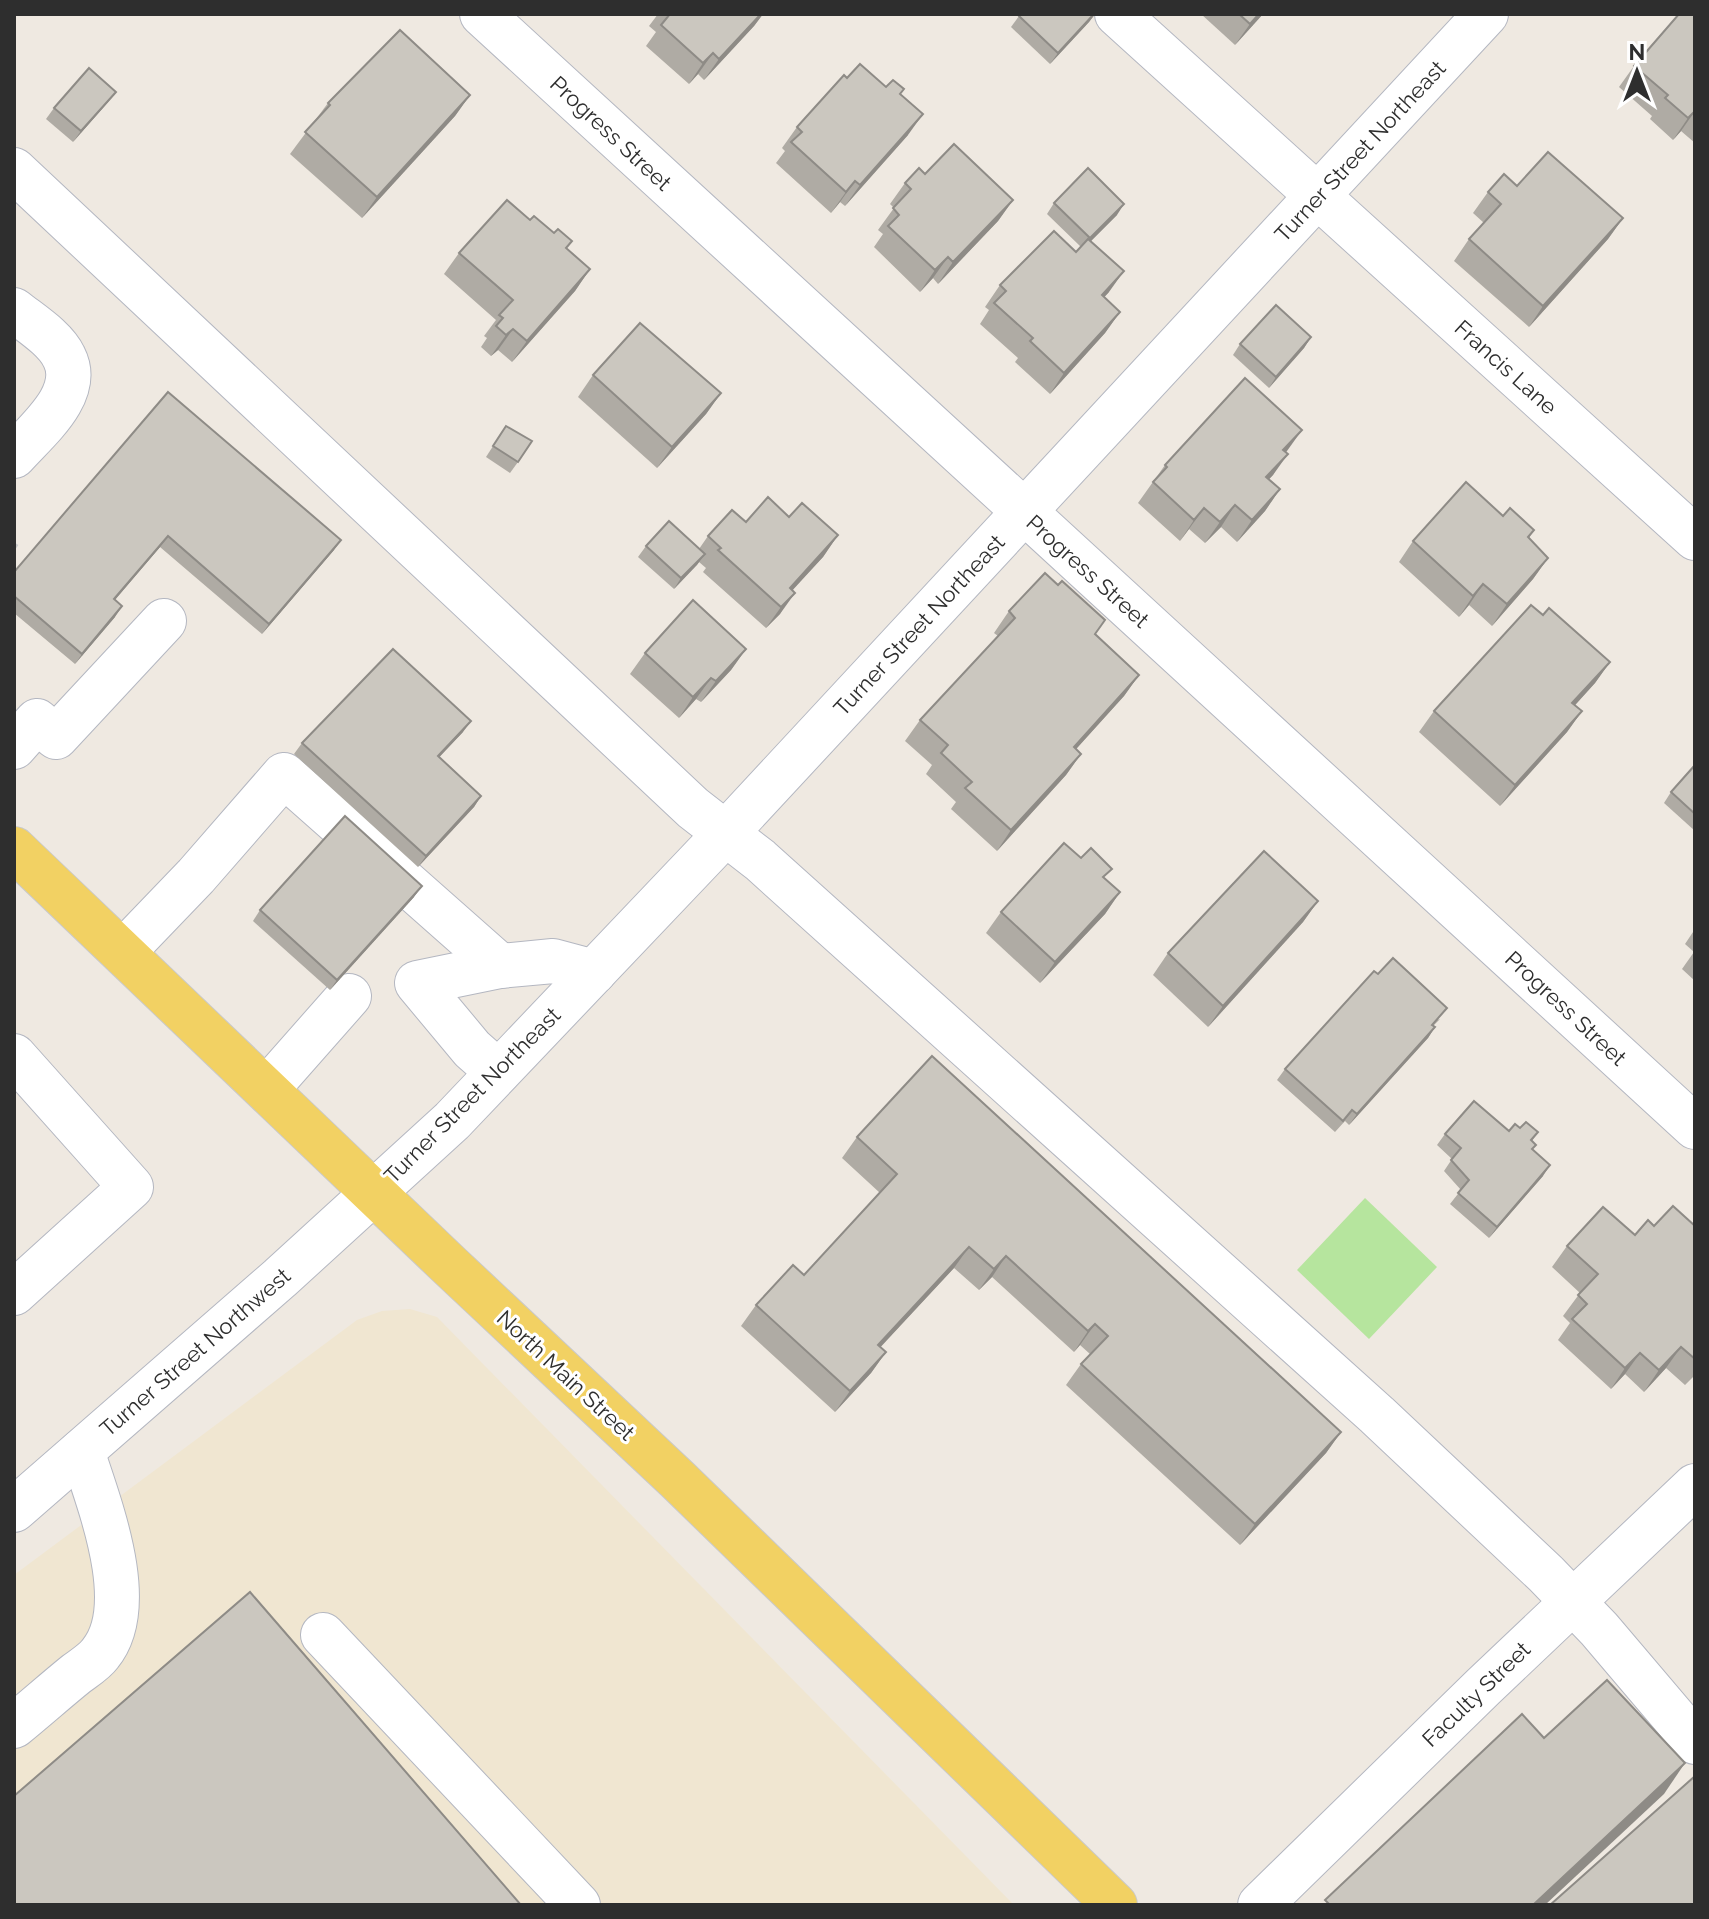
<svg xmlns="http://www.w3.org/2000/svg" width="1709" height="1919" font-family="Raleway,sans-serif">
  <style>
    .education { fill: #f0e6d1 }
    .green { fill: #b6e59e }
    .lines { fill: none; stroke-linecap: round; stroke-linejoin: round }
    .minor-casing { stroke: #b4b7c1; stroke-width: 46 }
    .major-casing { stroke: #c9c9c9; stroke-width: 46 }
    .path { stroke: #c9c9c9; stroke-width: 5; stroke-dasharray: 6 4; stroke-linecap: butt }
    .minor { stroke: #fff; stroke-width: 44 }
    .major { stroke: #f2d163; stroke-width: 44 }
    .wall { fill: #afaba4 }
    .shaded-wall { fill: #8e8b86 }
    .building { fill: #cbc7bf; stroke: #8e8b86; stroke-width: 2 }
    .labels { text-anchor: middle; stroke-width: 6; stroke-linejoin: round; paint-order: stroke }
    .street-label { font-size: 22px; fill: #2e2e2e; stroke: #fff }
  </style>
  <rect width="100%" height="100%" fill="#efe9e1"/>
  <!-- education -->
  <path class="education" d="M410,1309L437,1317L1014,1905H14V1575L357,1320L382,1311Z"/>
  <!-- green -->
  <path class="green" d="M1365,1198L1437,1267L1369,1339L1297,1270Z"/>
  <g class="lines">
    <defs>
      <g id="minor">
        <path d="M482,14L1695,1127"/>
        <path d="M1117,14L1695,538"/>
        <path d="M14,170L693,808L760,860L1377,1415L1546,1574L1599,1629L1695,1742"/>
        <path d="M14,310C30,323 55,338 64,357C83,394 36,431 14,456"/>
        <path d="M14,747L37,721L56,737L164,621"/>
        <path d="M123,952L196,876L284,775L500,966"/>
        <path d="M14,1056L131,1187L14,1293"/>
        <path d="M498,1072L472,1049L417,983L500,966L553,961L594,972"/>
        <path d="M267,1089L349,996"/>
        <path d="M14,1510L280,1278L452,1121L726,833L1486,14"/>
        <path d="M323,1635L578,1905"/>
        <path d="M14,1726C35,1709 55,1691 76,1674C84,1668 94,1662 100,1654C140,1606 99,1504 82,1451"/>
        <path d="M1260,1905L1483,1687L1695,1486"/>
      </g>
      <path id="major" d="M14,849L448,1264L677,1479L1115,1905"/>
    </defs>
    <!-- minor casing -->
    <use href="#minor" class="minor-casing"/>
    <!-- major casing -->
    <use href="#major" class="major-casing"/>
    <!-- path -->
    <path class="path" d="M14,545L17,547"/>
    <!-- minor -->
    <use href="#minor" class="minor"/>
    <!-- major -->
    <use href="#major" class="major"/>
  </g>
  <!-- wall -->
  <g class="wall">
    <path d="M658,14H763L754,26L704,80L698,74L689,84L646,46L656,32L649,26Z"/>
    <path d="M1095,14L1089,22L1050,64L1011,27L1019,16Z"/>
    <path d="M1201,14H1263L1235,45Z"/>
    <path d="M1695,14V143L1681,131L1673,140L1650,119L1652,116L1619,87L1634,66Z"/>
    <path d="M847,78L900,94L908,135L845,206L840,202L831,213L776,163L785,151L782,148L797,127Z"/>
    <path d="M470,95L455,116L362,218L290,154L328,103Z"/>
    <path d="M108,102L73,142L46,119L54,108Z"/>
    <path d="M925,174L1013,200L998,221L938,284L933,278L920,292L874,247L883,234L878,230L894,208L890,204L905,183Z"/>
    <path d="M1517,186L1623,218L1608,239L1529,327L1454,261L1469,239L1484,223L1473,213L1488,192Z"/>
    <path d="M1054,203L1117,215L1091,241L1109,292L1104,297L1120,312L1105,333L1050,394L1015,362L1018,358L980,324L989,310L985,307L1000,285L1076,252L1081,247L1047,214Z"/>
    <path d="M530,220L567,249L590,269L575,291L512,362L498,350L491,356L481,347L487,338L484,336L496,320L444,274L459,253Z"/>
    <path d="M1311,337L1304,348L1269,388L1233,355L1240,344Z"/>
    <path d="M593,375L721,393L706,414L657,468L578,397Z"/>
    <path d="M168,392L334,550L262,634L160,547L115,600V617L75,664L14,613V572Z"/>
    <path d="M506,426L518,462L510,473L486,457Z"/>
    <path d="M1286,452L1273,475L1269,479L1280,489L1265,511L1237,542L1221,527L1205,543L1189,529L1180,541L1138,503L1165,465Z"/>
    <path d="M1503,516L1534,530L1529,538L1548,558L1533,579L1492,626L1469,605L1459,617L1399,562L1413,541Z"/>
    <path d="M789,517L838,535L823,557L792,590L780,614L766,628L703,572L706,568L699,562L674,589L638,557L646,546L699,549L708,536L746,522Z"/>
    <path d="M1009,611L1095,634L1139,675L1124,696L1076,749L1081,754L1066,775L997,851L951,809L956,802L926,774L932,765L905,741L920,720L998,636L994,633Z"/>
    <path d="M1543,615L1610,662L1595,683L1575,705L1582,711L1567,732L1500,806L1419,732L1434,711Z"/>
    <path d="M746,649L731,670L701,702L696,699L679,718L630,674L645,653Z"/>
    <path d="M463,732L439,757L481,796L474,807L418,867L294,754L302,743Z"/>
    <path d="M1695,765V831L1664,803L1671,792Z"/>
    <path d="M1105,879L1120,892L1105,914L1040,983L986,933L1001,912Z"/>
    <path d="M414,897L330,990L253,921L260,910Z"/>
    <path d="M1318,901L1303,922L1208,1027L1153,975L1168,953Z"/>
    <path d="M1695,929V981L1682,969L1694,952L1685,944Z"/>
    <path d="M1440,1019L1433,1026L1435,1027L1428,1038L1349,1125L1345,1121L1335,1132L1277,1080L1285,1069Z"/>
    <path d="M1520,1128L1538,1132L1532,1141L1533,1150L1543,1176L1489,1238L1450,1204L1461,1190L1444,1171L1452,1159L1437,1145L1445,1134L1509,1131Z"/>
    <path d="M857,1137L1341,1432L1326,1453L1240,1545L1066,1385L1081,1364L1090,1354L1080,1345L1074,1352L992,1277L979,1290L954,1268L880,1347L886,1352L871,1373L835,1412L741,1326L756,1305L804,1275L880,1193L842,1158Z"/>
    <path d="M1654,1226H1695V1375L1685,1385L1666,1368L1644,1392L1625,1374L1611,1389L1558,1340L1570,1323L1563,1316L1580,1293L1552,1267L1567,1246L1635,1235Z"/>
  </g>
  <!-- shaded-wall -->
  <g class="shaded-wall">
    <path d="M761,14H763L754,26L704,80L719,59Z"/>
    <path d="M1095,14L1089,22L1050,64L1058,53Z"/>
    <path d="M1259,14H1263L1235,45L1250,24Z"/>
    <path d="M713,53L698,74L689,84L703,63Z"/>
    <path d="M116,92L108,102L73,142L81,131Z"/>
    <path d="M470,95L455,116L362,218L377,197Z"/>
    <path d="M1695,111L1681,131L1673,140L1688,118Z"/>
    <path d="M923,114L908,135L845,206L860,185Z"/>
    <path d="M855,181L840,202L831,213L846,192Z"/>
    <path d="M1013,200L998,221L938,284L953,262Z"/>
    <path d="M1124,204L1117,215L1083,249L1090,238Z"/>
    <path d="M1623,218L1608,239L1529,327L1543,306Z"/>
    <path d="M948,257L933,278L920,292L935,270Z"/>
    <path d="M590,269L575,291L512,362L527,341Z"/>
    <path d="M1124,271L1109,292L1087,316L1102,295Z"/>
    <path d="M1120,312L1105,333L1050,394L1064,373Z"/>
    <path d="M513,329L498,350L491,356L506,335Z"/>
    <path d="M1311,337L1304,348L1269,388L1276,377Z"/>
    <path d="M721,393L706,414L657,468L672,447Z"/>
    <path d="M1302,430L1287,451L1269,471L1283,450Z"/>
    <path d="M1288,454L1273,475L1252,498L1266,477Z"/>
    <path d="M1280,489L1265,511L1237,542L1252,520Z"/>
    <path d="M1235,505L1221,527L1205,543L1220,522Z"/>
    <path d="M1204,508L1189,529L1180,541L1194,520Z"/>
    <path d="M838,535L823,557L779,605L790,588Z"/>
    <path d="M168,536L160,547L106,610L114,599Z"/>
    <path d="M341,540L334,550L262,634L269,624Z"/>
    <path d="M705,554L697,565L674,589L681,578Z"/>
    <path d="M1548,558L1533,579L1492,626L1507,604Z"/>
    <path d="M1483,584L1469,605L1459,617L1473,596Z"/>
    <path d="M795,593L780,614L766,628L781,607Z"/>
    <path d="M122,606L115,617L75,664L82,654Z"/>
    <path d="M746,649L731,670L701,702L716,681Z"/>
    <path d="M1610,662L1595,683L1558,724L1572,703Z"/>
    <path d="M1139,675L1124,696L1059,768L1074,747Z"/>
    <path d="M711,678L696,699L679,718L693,697Z"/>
    <path d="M1582,711L1567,732L1500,806L1515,785Z"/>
    <path d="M471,721L463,732L430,767L438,756Z"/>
    <path d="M1081,754L1066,775L997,851L1011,830Z"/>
    <path d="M481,796L474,807L418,867L426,856Z"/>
    <path d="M422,886L414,897L330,990L337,980Z"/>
    <path d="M1120,892L1105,914L1040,983L1055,962Z"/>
    <path d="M1318,901L1303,922L1208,1027L1223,1006Z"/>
    <path d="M1435,1027L1428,1038L1349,1125L1357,1114Z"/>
    <path d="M1550,1165L1543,1176L1489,1238L1497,1227Z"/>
    <path d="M969,1247L954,1268L863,1366L878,1345Z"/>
    <path d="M1006,1256L992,1277L979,1290L994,1269Z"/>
    <path d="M1095,1324L1080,1345L1074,1352L1088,1331Z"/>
    <path d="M1681,1347L1666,1368L1644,1392L1659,1370Z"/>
    <path d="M886,1352L871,1373L835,1412L850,1391Z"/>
    <path d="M1640,1353L1625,1374L1611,1389L1625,1368Z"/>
    <path d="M1341,1432L1326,1453L1240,1545L1255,1524Z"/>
    <path d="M1685,1763L1664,1794L1545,1905H1533Z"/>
  </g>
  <!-- building -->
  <g class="building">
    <path d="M670,14H761L719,59L713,53L703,63L661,25Z"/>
    <path d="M1021,14H1094L1058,53L1019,16Z"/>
    <path d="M1239,14H1259L1250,24Z"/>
    <path d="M1679,14H1695V111L1688,118L1665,98L1668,95L1634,66Z"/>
    <path d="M400,30L470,95L377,197L305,132L330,105L328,103Z"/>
    <path d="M860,64L886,87L893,80L904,89L900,94L923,114L860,185L855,181L846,192L791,142L802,132L797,127L844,75L847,78Z"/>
    <path d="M89,68L116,92L81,131L54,108Z"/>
    <path d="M954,144L1013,200L953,262L948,257L935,270L888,226L899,215L893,208L911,189L905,183L919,168L925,174Z"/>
    <path d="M1548,152L1623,218L1543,306L1469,239L1501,204L1488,192L1504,174L1517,186Z"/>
    <path d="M1088,168L1124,204L1090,238L1054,203Z"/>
    <path d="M507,200L530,220L534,216L554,233L558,229L572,241L566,248L590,269L527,341L513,329L506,335L496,326L503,318L499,315L513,300L459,253Z"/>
    <path d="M1054,231L1076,252L1088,239L1124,271L1102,295L1120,312L1064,373L1030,341L1033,338L994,303L1006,291L1000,285Z"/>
    <path d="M1276,305L1311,337L1276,377L1240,344Z"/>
    <path d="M640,323L721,393L672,447L593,375Z"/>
    <path d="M1245,378L1302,430L1283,450L1288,454L1266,477L1280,489L1252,520L1235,505L1220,522L1204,508L1194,520L1153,482L1167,467L1165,465Z"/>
    <path d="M168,392L341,540L269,624L168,536L114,599L122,606L82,654L14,596V572Z"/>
    <path d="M506,426L532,441L518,462L493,446Z"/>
    <path d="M1466,482L1503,516L1510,508L1534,530L1528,537L1548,558L1507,604L1483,584L1473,596L1413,541Z"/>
    <path d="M768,497L789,517L802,503L838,535L790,588L795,593L781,607L718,550L721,548L708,536L732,510L746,522Z"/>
    <path d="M669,521L705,554L681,578L646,546Z"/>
    <path d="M1045,573L1058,585L1062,581L1105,620L1095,634L1139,675L1074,747L1081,754L1011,830L965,788L972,782L941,753L948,745L920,720L1015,618L1009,611Z"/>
    <path d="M693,600L746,649L716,681L711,678L693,697L645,653Z"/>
    <path d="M1531,605L1543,615L1549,608L1610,662L1572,703L1582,711L1515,785L1434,711Z"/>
    <path d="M393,649L471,721L438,756L481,796L426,856L302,743Z"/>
    <path d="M1695,765V814L1671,792Z"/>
    <path d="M345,816L422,886L337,980L260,910Z"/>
    <path d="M1064,843L1081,858L1091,848L1112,869L1103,877L1120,892L1055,962L1001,912Z"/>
    <path d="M1264,851L1318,901L1223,1006L1168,953Z"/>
    <path d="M1393,958L1447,1008L1432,1025L1435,1027L1357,1114L1352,1110L1343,1121L1285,1069L1374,971L1378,974Z"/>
    <path d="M932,1056L1341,1432L1255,1524L1081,1364L1108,1336L1095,1324L1088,1331L1006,1256L994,1269L969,1247L878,1345L886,1352L850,1391L756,1305L793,1265L804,1275L897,1174L857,1137Z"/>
    <path d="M1474,1101L1509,1131L1515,1124L1520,1128L1526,1122L1538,1132L1531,1140L1536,1145L1532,1149L1550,1165L1497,1227L1458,1193L1469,1180L1451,1160L1461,1148L1445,1134Z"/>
    <path d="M1673,1206L1695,1226V1359L1681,1347L1659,1370L1640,1353L1625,1368L1572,1319L1587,1304L1578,1295L1598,1274L1567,1246L1603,1207L1635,1235L1648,1220L1654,1226Z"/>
    <path d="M250,1592L521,1905H14V1796Z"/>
    <path d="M1607,1680L1685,1763L1533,1905H1330L1325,1900L1522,1714L1544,1738Z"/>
    <path d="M1695,1776V1905H1550Z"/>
  </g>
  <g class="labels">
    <!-- street labels -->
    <g class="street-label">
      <text transform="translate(611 133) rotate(43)" y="8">Progress Street</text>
      <text transform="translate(1360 151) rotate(-47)" y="8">Turner Street Northeast</text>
      <text transform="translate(1506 367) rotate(42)" y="8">Francis Lane</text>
      <text transform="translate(1088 571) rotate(42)" y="8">Progress Street</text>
      <text transform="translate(919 625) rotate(-47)" y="8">Turner Street Northeast</text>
      <text transform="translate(1566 1008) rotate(43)" y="8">Progress Street</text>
      <text transform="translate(472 1095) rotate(-45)" y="8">Turner Street Northeast</text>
      <text transform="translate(195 1352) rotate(-41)" y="8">Turner Street Northwest</text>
      <text transform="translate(566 1375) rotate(43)" y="8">North Main Street</text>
      <text transform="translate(1476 1694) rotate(-44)" y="8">Faculty Street</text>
    </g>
  </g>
  <!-- border -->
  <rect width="1709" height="1919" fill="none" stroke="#2e2e2e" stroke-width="32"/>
  <!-- north arrow -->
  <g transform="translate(1637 72)" stroke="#ffffff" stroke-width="6" paint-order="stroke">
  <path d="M0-6L14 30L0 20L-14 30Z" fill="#2e2e2e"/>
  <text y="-12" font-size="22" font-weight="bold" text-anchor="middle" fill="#2e2e2e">N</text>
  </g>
</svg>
